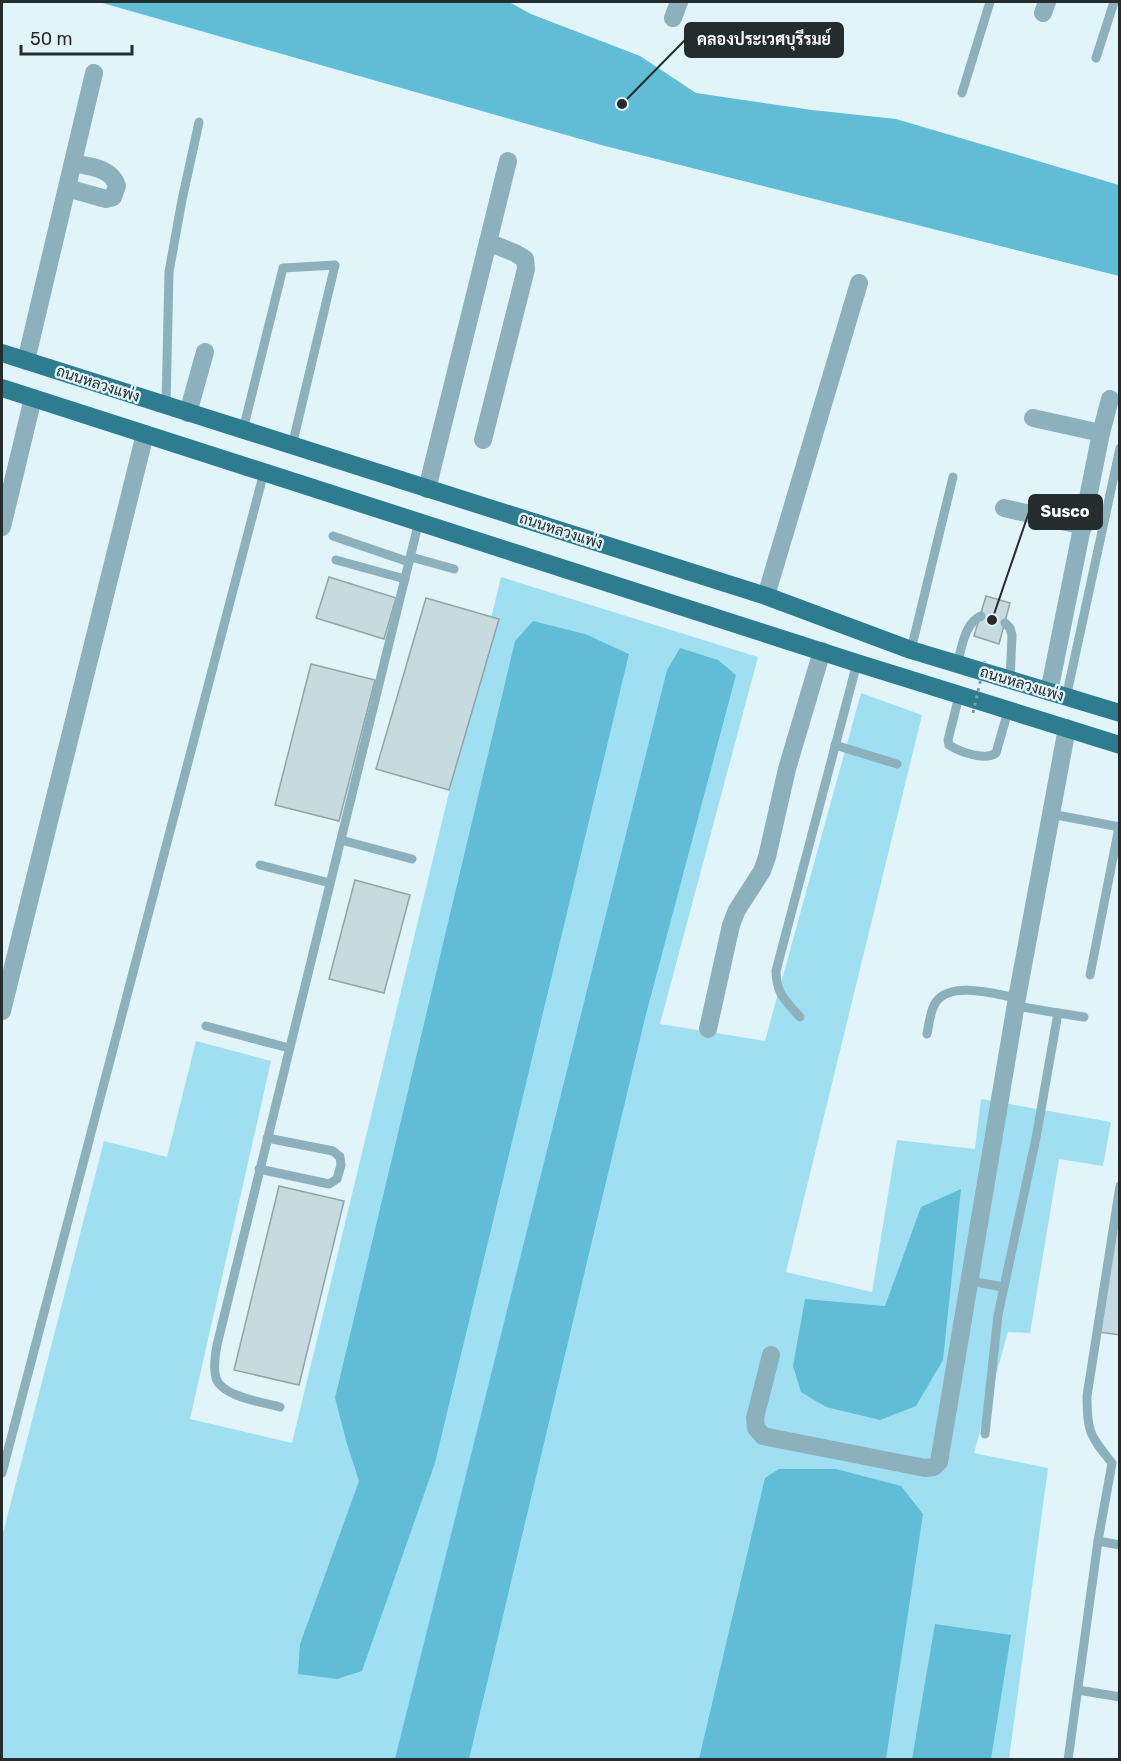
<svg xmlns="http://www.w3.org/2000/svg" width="1121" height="1761" font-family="Rubik,Sarabun,sans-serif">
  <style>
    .green { fill: #a0dff1 }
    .water { fill: #61bdd6 }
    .building { fill: #c7dae0; stroke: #92a4a9; stroke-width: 1.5 }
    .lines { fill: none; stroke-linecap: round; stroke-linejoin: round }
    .service { stroke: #8db1bc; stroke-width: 9 }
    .minor { stroke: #8db1bc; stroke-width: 18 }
    .primary { stroke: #2e7c8f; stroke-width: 18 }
    .path-bridge { stroke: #89969a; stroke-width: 3; stroke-dasharray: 3 4.5; stroke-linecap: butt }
    .labels { text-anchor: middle; stroke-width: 4.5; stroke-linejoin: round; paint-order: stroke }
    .street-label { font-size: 15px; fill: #252c2e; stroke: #e1f4fa }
    .leader { fill: none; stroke: #252c2e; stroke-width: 2 }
    .callout-dot { fill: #252c2e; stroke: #e1f4fa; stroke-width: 2 }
    .callout { fill: #252c2e; stroke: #252c2e; stroke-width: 2 }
    .callout-label { font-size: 16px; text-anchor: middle; font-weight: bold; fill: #fff }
  </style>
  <rect width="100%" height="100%" fill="#e1f4fa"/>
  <!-- green -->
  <path class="green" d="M501,577L758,657L660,1024L765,1041L861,693L922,715L786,1272L872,1292L897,1140L975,1149L981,1099L1111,1122L1103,1166L1059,1159L1030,1333L1008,1332L974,1453L1048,1468L1009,1759L2,1760V1537L104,1141L167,1157L196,1041L271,1061L190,1419L292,1443Z"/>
  <!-- water -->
  <g class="water">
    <path d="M99,2H509L531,14L640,56L696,93L812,110L896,119L1119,185V276L605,146Z"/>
    <path d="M533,621L585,634L629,654L435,1463L362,1671L337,1679L298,1674L300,1644L359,1481L347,1444L335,1398L515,641Z"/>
    <path d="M680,648L718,660L736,675L645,1018L469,1759H395L667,670Z"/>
    <path d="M961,1189L943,1360L916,1406L880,1420L826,1407L801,1392L793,1366L805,1299L885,1306L921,1207Z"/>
    <path d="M779,1469H836L901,1486L923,1514L886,1759H699L765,1478Z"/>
    <path d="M935,1624L1011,1635L991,1759H912Z"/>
  </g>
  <!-- building -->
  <g class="building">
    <path d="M329,577L396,598L384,639L316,618Z"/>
    <path d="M986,596L1010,603L999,644L974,636Z"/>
    <path d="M426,598L499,619L449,790L376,769Z"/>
    <path d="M311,664L375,680L339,821L275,805Z"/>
    <path d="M355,880L410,895L384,993L329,979Z"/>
    <path d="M279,1186L344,1201L299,1385L234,1370Z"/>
    <path d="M1120,1204V1335L1099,1332Z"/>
  </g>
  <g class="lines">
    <!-- service -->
    <g class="service">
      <path d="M1096,58L1114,2"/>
      <path d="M962,93L990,2"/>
      <path d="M166,405L169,272L182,200L199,122"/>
      <path d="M243,430L283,268L335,265L292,446"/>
      <path d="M333,536L409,562"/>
      <path d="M411,557L454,569"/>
      <path d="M336,560L405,579"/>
      <path d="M1005,623L1010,628L1012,635L1010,681"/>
      <path d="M911,650L953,477"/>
      <path d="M957,664C962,649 964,623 981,616"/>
      <path d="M959,696L948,740L949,745C960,752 985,761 996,753L1008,711"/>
      <path d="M1066,698L1120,448"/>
      <path d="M835,745L897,764"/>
      <path d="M1051,814L1120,827"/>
      <path d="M341,840L412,859"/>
      <path d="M260,865L330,883"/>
      <path d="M1090,975L1119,827"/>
      <path d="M1058,1013L1084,1017"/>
      <path d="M800,1017C786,1001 776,994 776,971L857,663"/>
      <path d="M206,1026L289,1048"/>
      <path d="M927,1034C929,1025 930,1010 936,1002C951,981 995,994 1017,998"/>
      <path d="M259,1169L329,1184L337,1179L341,1165L340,1157L333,1151L267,1138"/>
      <path d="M970,1281L1003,1287"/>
      <path d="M280,1407C263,1402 222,1397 216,1378C213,1368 215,1356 217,1345L419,521"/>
      <path d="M985,1434L998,1315L1036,1138L1058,1013L1016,1006"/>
      <path d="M2,1473L264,472"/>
      <path d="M1098,1541L1120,1545"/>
      <path d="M1078,1690L1120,1697"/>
      <path d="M1068,1760L1098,1541L1112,1463C1090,1436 1087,1432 1087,1396L1120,1186"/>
    </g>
    <!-- minor -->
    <g class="minor">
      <path d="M1043,13L1047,2"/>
      <path d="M673,18L679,2"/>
      <path d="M67,188L106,199L113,197L117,186C111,167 90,167 73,163"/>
      <path d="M26,361L94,73"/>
      <path d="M188,413L205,352"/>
      <path d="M1033,418L1101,433"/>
      <path d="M483,440L526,269L525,259L515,253L488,242"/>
      <path d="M427,489L508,161"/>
      <path d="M1004,508L1084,526"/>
      <path d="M2,527L33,398"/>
      <path d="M766,596L859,283"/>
      <path d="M1049,692L1101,433L1110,399"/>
      <path d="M2,1011L145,434"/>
      <path d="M708,1029L731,925L737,910L762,871L767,857L787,769L822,651"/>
      <path d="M771,1355L755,1418L756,1428L763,1436L925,1468L934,1467L939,1462L1017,998L1067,728"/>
    </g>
    <!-- primary -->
    <g class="primary">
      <path d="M2,353L766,596L911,650L1120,713"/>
      <path d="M2,388L857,663L1120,745"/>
    </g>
    <!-- path-bridge -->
    <path class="path-bridge" d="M973,713L985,661"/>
  </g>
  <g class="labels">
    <!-- street labels -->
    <g class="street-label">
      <text transform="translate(98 384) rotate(18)" y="5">ถนนหลวงแพ่ง</text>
      <text transform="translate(561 531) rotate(18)" y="5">ถนนหลวงแพ่ง</text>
      <text transform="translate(1022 684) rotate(17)" y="5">ถนนหลวงแพ่ง</text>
    </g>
  </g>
  <!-- callouts -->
  <path class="leader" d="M622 104L685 40M992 620L1029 512"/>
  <g class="callout-dot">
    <circle cx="622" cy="104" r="6"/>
    <circle cx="992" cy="620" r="6"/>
  </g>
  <g class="callout">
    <rect x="685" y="23" width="158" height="34" rx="6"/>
    <rect x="1029" y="495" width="73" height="34" rx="6"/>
  </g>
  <g class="callout-label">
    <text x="764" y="45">คลองประเวศบุรีรมย์</text>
    <text x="1065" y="517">Susco</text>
  </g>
  <!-- border -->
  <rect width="1121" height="1761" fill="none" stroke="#252c2e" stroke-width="6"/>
  <!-- scale -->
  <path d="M21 45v9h111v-9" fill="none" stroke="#252c2e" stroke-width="3"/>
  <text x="30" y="45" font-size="18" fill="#252c2e" stroke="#e1f4fa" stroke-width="4.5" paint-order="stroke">50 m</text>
</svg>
